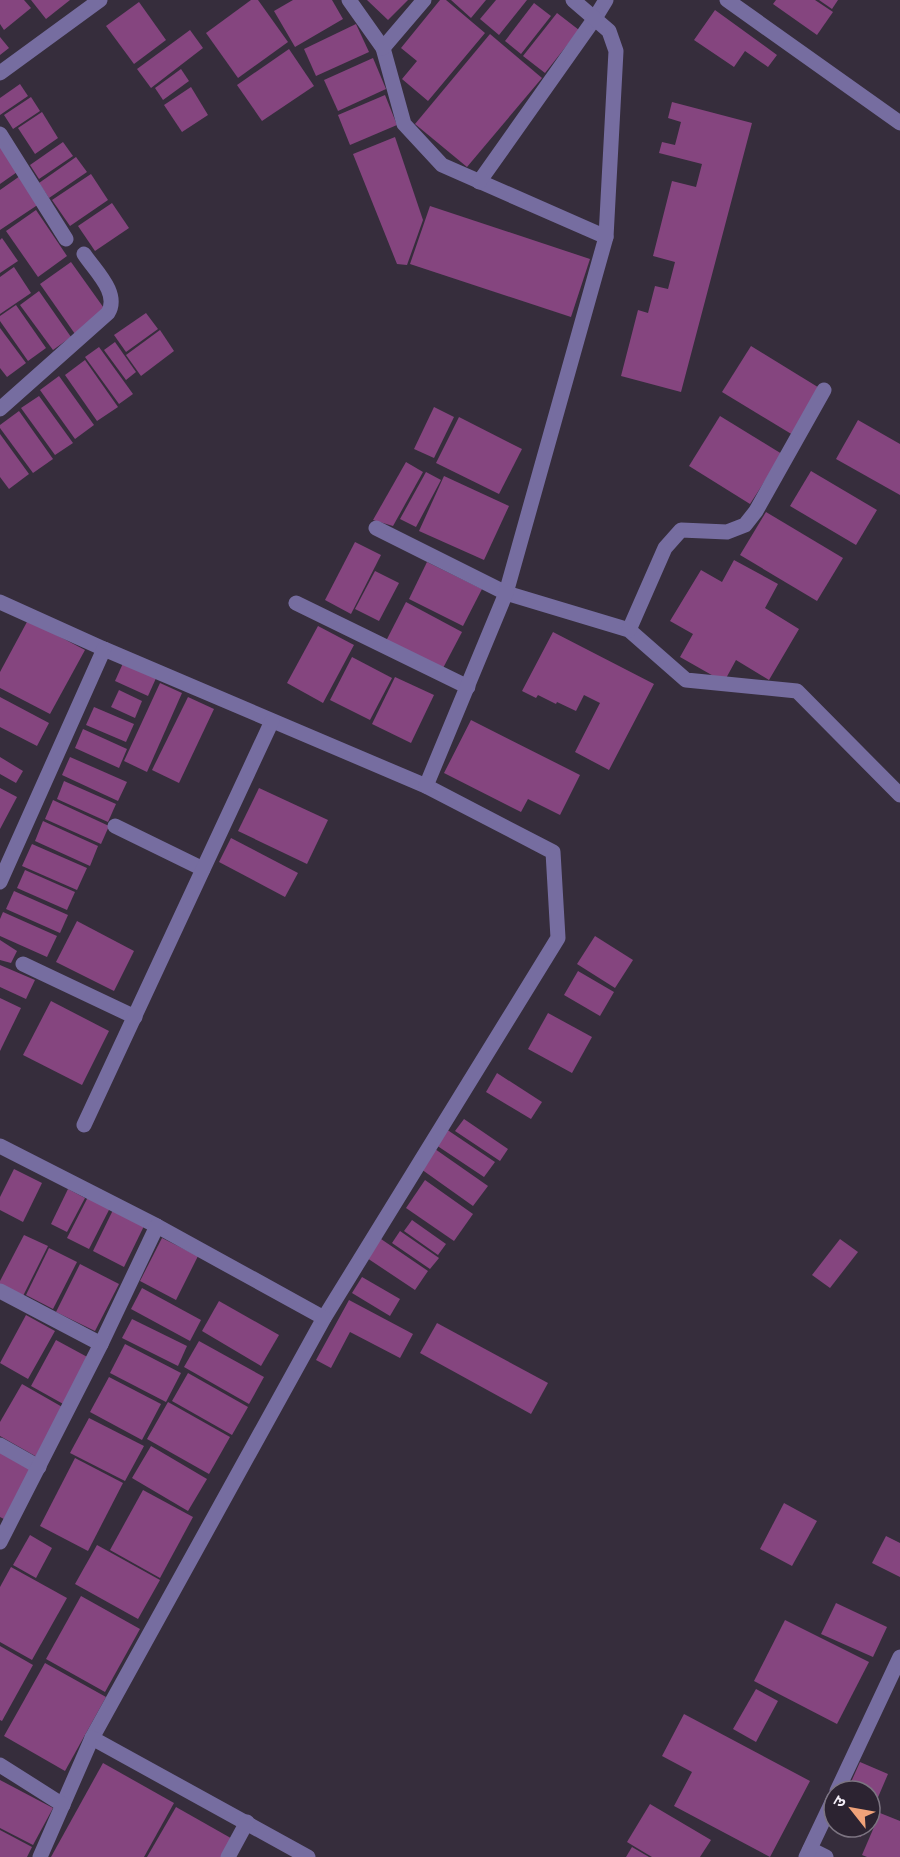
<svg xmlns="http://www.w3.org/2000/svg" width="900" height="1857" font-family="'Varela Round','Noto Sans Devanagari',sans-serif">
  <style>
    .building { fill: #85457f }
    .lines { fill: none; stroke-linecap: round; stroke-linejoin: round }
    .minor { stroke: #766da0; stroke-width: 15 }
  </style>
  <rect width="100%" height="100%" fill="#362d3c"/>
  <!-- building -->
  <g class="building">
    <path d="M0,0H24L31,8L4,30L0,24Z"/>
    <path d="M31,0H70L46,19Z"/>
    <path d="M251,0H258L288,42L238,78L206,33Z"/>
    <path d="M293,0H332L343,19L295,47L274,11Z"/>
    <path d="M367,0H408L388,20Z"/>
    <path d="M440,0H446L485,33L428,101L402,79L417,61L401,48Z"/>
    <path d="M451,0H486L471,18Z"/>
    <path d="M496,0H527L499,35L480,19Z"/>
    <path d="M776,0H815L833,12L817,35L773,4Z"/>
    <path d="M819,0H838L832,9Z"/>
    <path d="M139,2L166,40L134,64L106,26Z"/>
    <path d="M534,3L551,16L521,54L505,41Z"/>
    <path d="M715,10L777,55L768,67L745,51L734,67L694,40Z"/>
    <path d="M557,13L579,30L545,73L523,56Z"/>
    <path d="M356,24L369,52L316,76L304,49Z"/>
    <path d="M190,30L203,48L151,88L137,69Z"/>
    <path d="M490,34L542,78L467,167L415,124Z"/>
    <path d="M0,37L9,48L0,55Z"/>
    <path d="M289,49L314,86L262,121L237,85Z"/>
    <path d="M373,58L386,89L338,111L324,80Z"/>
    <path d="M181,69L189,81L163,100L155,88Z"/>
    <path d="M20,84L28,96L0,115V98Z"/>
    <path d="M191,87L208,115L182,132L164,105Z"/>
    <path d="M385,95L397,125L350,145L338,115Z"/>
    <path d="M31,97L40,111L13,129L4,115Z"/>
    <path d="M672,102L752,123L681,392L621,376L638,310L648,313L655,286L668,289L675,262L653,256L672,181L696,187L702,164L659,153L662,142L675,145L681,122L668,118Z"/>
    <path d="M42,112L58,138L35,154L18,128Z"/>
    <path d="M395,137L423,220L407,265L397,264L353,154Z"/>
    <path d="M0,140L20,170L0,184Z"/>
    <path d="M63,142L73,156L39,179L30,165Z"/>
    <path d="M76,157L87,172L49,198L39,183Z"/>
    <path d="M91,174L108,200L70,226L52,200Z"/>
    <path d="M20,176L39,204L0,230V190Z"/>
    <path d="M112,203L129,228L95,251L78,226Z"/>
    <path d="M430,206L590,259L571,317L410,264Z"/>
    <path d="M36,210L67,256L38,277L6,231Z"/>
    <path d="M2,238L18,261L0,273V240Z"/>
    <path d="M71,262L106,311L75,334L40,284Z"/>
    <path d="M14,267L31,293L0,314V277Z"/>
    <path d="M39,291L71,337L53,350L20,305Z"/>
    <path d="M16,305L46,348L28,361L0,321V316Z"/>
    <path d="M146,313L158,329L126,352L114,335Z"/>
    <path d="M0,328L26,363L7,377L0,368Z"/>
    <path d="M160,330L174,351L141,376L126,355Z"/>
    <path d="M115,342L136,372L126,380L104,350Z"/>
    <path d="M751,346L821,389L793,435L722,392Z"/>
    <path d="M99,347L133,394L119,404L85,357Z"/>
    <path d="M85,360L118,407L97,421L65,375Z"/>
    <path d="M59,376L94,425L75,439L40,390Z"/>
    <path d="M39,396L73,443L55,455L21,408Z"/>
    <path d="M434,407L454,417L434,458L414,449Z"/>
    <path d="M19,411L53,459L33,473L0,428V425Z"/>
    <path d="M720,416L782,454L750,504L689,466Z"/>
    <path d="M459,417L522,449L499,494L436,463Z"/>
    <path d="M858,420L900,444V495L836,459Z"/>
    <path d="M0,434L29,474L9,489L0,477Z"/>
    <path d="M406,462L423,472L393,526L373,520Z"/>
    <path d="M811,471L877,510L856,545L790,506Z"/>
    <path d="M426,472L441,480L416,527L400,519Z"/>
    <path d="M444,476L509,506L484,560L419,531Z"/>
    <path d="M766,512L843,558L817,601L740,555Z"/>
    <path d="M355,542L381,555L351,614L325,600Z"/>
    <path d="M734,560L778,584L765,608L799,629L769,680L736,660L724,682L680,657L693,634L670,621L701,570L722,582Z"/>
    <path d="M427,562L482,589L463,626L409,599Z"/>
    <path d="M375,571L399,583L379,621L355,609Z"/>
    <path d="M406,602L462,632L442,670L386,641Z"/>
    <path d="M28,620L85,650L50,714L0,688V672Z"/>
    <path d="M318,626L354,645L323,703L287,683Z"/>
    <path d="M553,632L654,684L609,770L575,752L600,703L584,695L576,711L557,702L556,704L538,695L536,698L522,691Z"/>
    <path d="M352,657L392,678L370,720L330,700Z"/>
    <path d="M124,661L157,676L148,696L115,681Z"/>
    <path d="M395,677L434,695L411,743L372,724Z"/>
    <path d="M160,683L182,693L147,772L124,761Z"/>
    <path d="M119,690L142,701L135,718L111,707Z"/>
    <path d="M0,697L49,723L37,746L0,727Z"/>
    <path d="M188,697L214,709L179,783L152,770Z"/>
    <path d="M94,707L134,724L126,742L86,725Z"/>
    <path d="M471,720L580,775L560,815L528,799L521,812L444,773Z"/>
    <path d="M83,729L127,749L119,768L75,748Z"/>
    <path d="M0,757L23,771L16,783L0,774Z"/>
    <path d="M70,757L127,782L118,801L62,775Z"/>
    <path d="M64,781L116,804L108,822L57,799Z"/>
    <path d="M0,788L17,797L0,829Z"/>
    <path d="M259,788L328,820L307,864L238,831Z"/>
    <path d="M53,800L109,826L101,844L45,819Z"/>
    <path d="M43,821L98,846L90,866L35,841Z"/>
    <path d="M231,838L298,873L285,897L219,862Z"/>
    <path d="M32,844L87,868L77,890L22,866Z"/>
    <path d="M25,870L75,892L67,910L17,888Z"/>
    <path d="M14,891L68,915L60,933L6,909Z"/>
    <path d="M3,912L57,936L47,957L0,936V919Z"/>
    <path d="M77,921L134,951L114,991L56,962Z"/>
    <path d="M595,936L633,960L615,988L577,964Z"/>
    <path d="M0,940L17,951L11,963L0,960Z"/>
    <path d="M0,965L35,980L26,999L0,987Z"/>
    <path d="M578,971L614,992L600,1016L564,995Z"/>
    <path d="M0,998L21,1008L0,1051Z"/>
    <path d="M51,1001L109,1031L82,1085L23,1055Z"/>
    <path d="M548,1013L592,1037L572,1073L528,1049Z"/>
    <path d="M497,1073L542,1102L531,1119L486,1092Z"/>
    <path d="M464,1119L508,1149L500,1161L455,1131Z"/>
    <path d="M446,1129L495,1162L484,1177L436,1145Z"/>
    <path d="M435,1149L488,1186L473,1206L421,1169Z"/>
    <path d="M14,1169L42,1183L23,1222L0,1210V1197Z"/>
    <path d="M425,1180L473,1214L454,1241L406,1208Z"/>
    <path d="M68,1189L85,1198L67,1232L51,1224Z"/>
    <path d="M89,1195L111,1206L89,1249L67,1238Z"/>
    <path d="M113,1210L144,1226L124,1267L93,1251Z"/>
    <path d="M412,1220L446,1244L438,1255L404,1231Z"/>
    <path d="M400,1231L439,1258L430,1269L392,1243Z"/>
    <path d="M24,1235L48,1246L23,1296L0,1284V1281Z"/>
    <path d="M162,1238L198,1256L176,1300L140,1281Z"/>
    <path d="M381,1239L428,1271L415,1290L367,1258Z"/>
    <path d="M840,1239L858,1252L830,1288L812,1275Z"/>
    <path d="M49,1248L77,1262L53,1309L26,1295Z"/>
    <path d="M80,1264L119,1284L95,1331L56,1312Z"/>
    <path d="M362,1277L400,1299L390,1316L352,1293Z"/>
    <path d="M142,1288L201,1320L190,1341L131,1309Z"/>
    <path d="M349,1300L413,1334L400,1358L350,1332L331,1368L316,1360Z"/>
    <path d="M219,1301L279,1335L261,1366L202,1331Z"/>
    <path d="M26,1315L55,1331L28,1379L0,1363Z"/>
    <path d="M132,1319L187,1346L178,1366L122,1338Z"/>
    <path d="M437,1323L548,1383L531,1414L420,1353Z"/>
    <path d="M56,1340L91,1359L65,1405L31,1386Z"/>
    <path d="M199,1341L264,1377L249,1404L184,1367Z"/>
    <path d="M125,1344L181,1373L166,1402L110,1373Z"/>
    <path d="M188,1373L248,1407L232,1435L172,1401Z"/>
    <path d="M109,1377L161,1404L142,1440L90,1412Z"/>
    <path d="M22,1384L64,1408L37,1457L0,1436V1422Z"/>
    <path d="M168,1402L230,1437L209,1474L147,1439Z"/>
    <path d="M89,1418L144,1446L125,1481L70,1453Z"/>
    <path d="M151,1446L207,1479L188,1511L132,1478Z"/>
    <path d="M0,1449L33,1468L4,1519L0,1517Z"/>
    <path d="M75,1458L123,1483L88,1551L40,1526Z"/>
    <path d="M143,1490L193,1517L160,1578L110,1550Z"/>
    <path d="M784,1503L817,1521L792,1566L760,1549Z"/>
    <path d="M30,1535L52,1548L36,1578L13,1565Z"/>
    <path d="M886,1536L900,1543V1577L872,1563Z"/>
    <path d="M97,1545L160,1580L138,1619L75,1584Z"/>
    <path d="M11,1567L67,1598L32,1660L0,1642V1587Z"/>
    <path d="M81,1596L140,1629L105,1692L46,1659Z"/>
    <path d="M836,1603L887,1627L873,1657L821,1634Z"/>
    <path d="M785,1620L869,1662L837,1724L754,1681Z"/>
    <path d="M0,1646L33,1665L2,1721L0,1720Z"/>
    <path d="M45,1663L106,1697L65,1771L4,1736Z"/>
    <path d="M756,1689L778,1701L756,1742L733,1729Z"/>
    <path d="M684,1714L810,1781L770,1857L674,1806L692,1772L662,1756Z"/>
    <path d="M860,1762L888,1774L870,1816V1791H847Z"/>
    <path d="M103,1763L174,1803L144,1857H51Z"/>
    <path d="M0,1780L53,1808L33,1845L0,1828Z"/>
    <path d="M650,1804L711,1840L700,1857H652L627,1842Z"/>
    <path d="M176,1807L236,1841L227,1857H147Z"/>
    <path d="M880,1813L900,1821V1857H867L862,1855Z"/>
    <path d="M838,1827H865L861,1837Z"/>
    <path d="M0,1830L32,1847L27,1857H0Z"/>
    <path d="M632,1847L649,1857H626Z"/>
  </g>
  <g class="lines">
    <!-- minor -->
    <g class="minor">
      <path d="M349,0L383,48L404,124L442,165L606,237"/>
      <path d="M727,0L900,123"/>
      <path d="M383,48L424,0"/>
      <path d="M0,73L100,0"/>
      <path d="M0,134L66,239"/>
      <path d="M479,182L595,18L606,0"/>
      <path d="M0,409L108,313C120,293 95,271 84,254"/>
      <path d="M376,528L506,593L629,630L686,680L797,691L900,795"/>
      <path d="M0,602L104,649L426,786L553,852L558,938L324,1318L92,1738L40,1857"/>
      <path d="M296,603L468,687"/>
      <path d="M629,630L665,548L681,530L727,532L745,525L756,511L824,390"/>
      <path d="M426,786L506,593L606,237L616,51L609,31L573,0"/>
      <path d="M115,826L203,869"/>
      <path d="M0,882L104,649"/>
      <path d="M23,964L135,1017"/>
      <path d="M84,1125L272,721"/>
      <path d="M0,1146L157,1226L324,1318"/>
      <path d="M0,1291L101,1344"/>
      <path d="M0,1445L39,1467"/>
      <path d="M0,1542L101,1344L157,1226"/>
      <path d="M92,1738L308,1857"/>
      <path d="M0,1765L63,1805"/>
      <path d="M837,1791L900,1657"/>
      <path d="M810,1849L826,1857"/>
      <path d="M228,1857L247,1822"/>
      <path d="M806,1857L834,1798"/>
    </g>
  </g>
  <!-- north arrow -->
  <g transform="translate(852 1809) rotate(301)"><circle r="28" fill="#2c2331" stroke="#7c7481" stroke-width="1.5"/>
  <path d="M0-4.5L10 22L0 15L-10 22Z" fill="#f0a279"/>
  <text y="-9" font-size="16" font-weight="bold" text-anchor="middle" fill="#f4eef8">उ</text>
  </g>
</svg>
